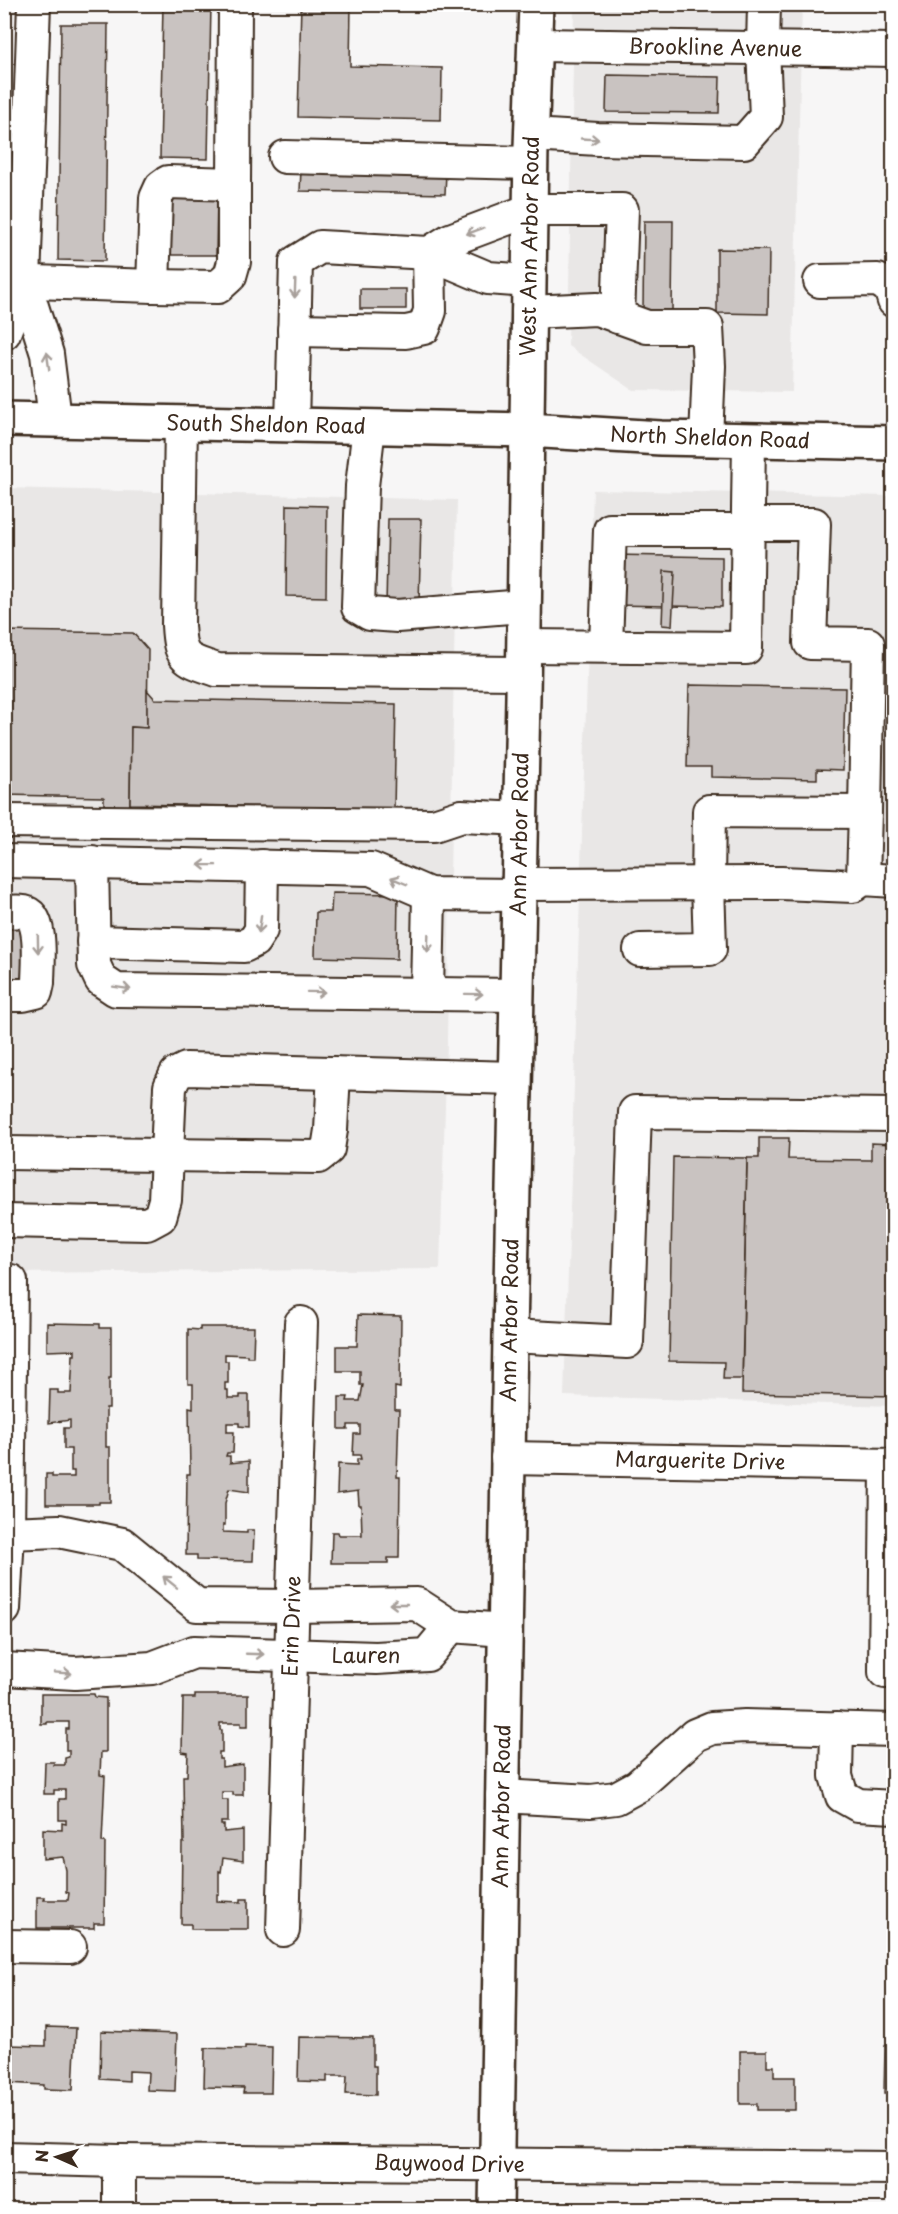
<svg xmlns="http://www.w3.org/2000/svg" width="898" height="2214" font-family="'Playpen Sans',sans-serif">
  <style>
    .built { fill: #e9e7e6 }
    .building { fill: #c9c3c1; stroke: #3b2a1e; stroke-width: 1.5 }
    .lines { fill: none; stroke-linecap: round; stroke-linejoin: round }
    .minor-casing { stroke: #3b2a1e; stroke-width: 36 }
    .major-casing { stroke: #3b2a1e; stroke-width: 38 }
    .minor { stroke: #fff; stroke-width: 32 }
    .major { stroke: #fff; stroke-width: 33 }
    .oneway { stroke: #a79f9a }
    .labels { text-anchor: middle; stroke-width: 5; stroke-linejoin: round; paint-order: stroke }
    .street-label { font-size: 21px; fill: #3b2a1e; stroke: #fff }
  </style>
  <rect width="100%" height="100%" fill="#f7f6f6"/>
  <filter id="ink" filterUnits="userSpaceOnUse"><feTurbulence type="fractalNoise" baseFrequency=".0167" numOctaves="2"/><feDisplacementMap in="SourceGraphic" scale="12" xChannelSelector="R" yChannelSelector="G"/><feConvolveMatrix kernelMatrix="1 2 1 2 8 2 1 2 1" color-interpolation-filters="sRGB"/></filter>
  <g filter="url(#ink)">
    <!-- built -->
    <g class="built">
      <path d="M574,5H802L792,392L633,390L568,346Z"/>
      <path d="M5,488L457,500L447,1042L440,1269L5,1273Z"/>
      <path d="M593,490L893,496V1406L564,1396Z"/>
    </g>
    <!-- building -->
    <g class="building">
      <path d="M163,4H211L208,159L160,158Z"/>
      <path d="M301,4H351L350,66L442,68L441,120L298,117Z"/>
      <path d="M612,4H719L718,9L612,7Z"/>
      <path d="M61,24H108L105,261L58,260Z"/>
      <path d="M607,75L720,77L719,113L606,112Z"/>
      <path d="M301,170L446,173L445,194L300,191Z"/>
      <path d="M170,191L217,192L216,255H169Z"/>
      <path d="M644,221H673L672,310H643Z"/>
      <path d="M717,249L769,250L768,314L717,313Z"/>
      <rect x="360" y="289" width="46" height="20"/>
      <path d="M287,505L327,506L326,597L286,596Z"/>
      <path d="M388,519H421L419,605H386Z"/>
      <path d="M614,555L722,557V607L614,605Z"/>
      <path d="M664,571L675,572L672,626L662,625Z"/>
      <path d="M4,631L133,633L148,650L147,728L131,727L130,811L104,810V797L4,795Z"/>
      <path d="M689,685L845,688L843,770L817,769V779L711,777V767H687Z"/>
      <path d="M147,690L155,699L396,704L394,809L130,804L131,727L147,728Z"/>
      <path d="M332,893L398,894L397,959L315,957L316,912H331Z"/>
      <path d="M4,922L29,923L27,980L4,979Z"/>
      <path d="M759,1138H789L788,1159L871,1160V1143L894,1144V1396L742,1393L747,1158H759Z"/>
      <path d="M673,1157L747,1158L742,1379H723L724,1362L669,1361Z"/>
      <path d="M358,1315L401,1316L400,1388L395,1387V1410H399L397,1477H400L399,1558H388V1563H331L332,1532H338L339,1535H362L361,1505H359L358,1491L337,1494L338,1464L357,1465V1459H361L360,1455H353L354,1434H360V1425H348V1429H339V1397H348L347,1401H360L363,1385H360V1371H337V1346H357Z"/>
      <path d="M47,1323L100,1324V1328H111V1378H109V1408H106V1447H110V1502H99V1504H46V1474H52V1477H74V1471H71V1449H64V1428H70V1420L49,1423L50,1390H58V1393H71L73,1355H75V1350L47,1351Z"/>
      <path d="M200,1327H254L253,1357H247V1355L225,1354V1361H228V1383H225V1390H228V1398H240V1395H249V1427L239,1426V1423H227V1432H234L233,1453H227L226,1456H230V1463L249,1461V1492L229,1489L225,1503V1525H223V1532L247,1533V1530H254L253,1561L197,1560V1555H186L187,1474H190L189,1407L193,1408V1384H188V1329L200,1330Z"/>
      <path d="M41,1694H94L95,1697L106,1698V1752H101L100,1775L105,1776L102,1842H105L104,1923H94V1928H37V1897H45L44,1900H68L69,1893L66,1892V1870L63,1857L43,1859V1829L62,1830V1823L66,1824V1820H59V1799H65V1790H54V1794H44L45,1762H54V1765H65V1758L69,1757V1750H66V1729H69V1722H47V1724H41Z"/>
      <path d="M195,1695H248V1726H241V1723H220V1730H222V1752H219V1759H222V1767L243,1764V1795H233V1792H222V1800H228V1822H221V1825H224V1832L243,1830V1861L223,1858L221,1872L219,1871V1894H217V1901L241,1902V1899H248V1929H191V1924H181L182,1843H184L183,1776H187L188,1753L182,1752L183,1698H195Z"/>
      <path d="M46,2027L76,2028L73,2090L44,2089V2085L7,2083L8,2045L46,2046Z"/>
      <path d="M101,2031L177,2034L175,2091L147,2090L148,2072L129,2071V2081L100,2079Z"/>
      <path d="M299,2037L373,2038V2066H376V2095L346,2094L347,2076H327V2082L298,2081Z"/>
      <path d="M245,2046L272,2047L271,2093H243L244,2088L204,2087L205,2048L245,2049Z"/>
      <path d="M885,2046H894V2094H884Z"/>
      <path d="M740,2051H767V2066H774V2077H795V2110H757V2104H740Z"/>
    </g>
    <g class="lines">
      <defs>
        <g id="minor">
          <path d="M536,45L894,50"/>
          <path d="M531,135L598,139L744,142L766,117L763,48L764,4"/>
          <path d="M285,157L531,163"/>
          <path d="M4,281L153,286L156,198L161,187L168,182L234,184L235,4"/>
          <path d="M24,281L47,354L55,419"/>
          <path d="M820,281L878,280L890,288L894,301"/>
          <path d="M153,286L218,287L230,276L234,262V184"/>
          <path d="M528,312L597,309L647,327H707L709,366L706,439"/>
          <path d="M294,330L406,332L424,328L430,311L429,253L488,278L529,281"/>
          <path d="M4,333L24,281L34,4"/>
          <path d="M181,423L178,625C180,660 185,659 217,670L524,673"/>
          <path d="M292,425L296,262L320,247L429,253L450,240L530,210H622L618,317"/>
          <path d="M369,427L362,486L358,607L370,614L397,616L524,606"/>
          <path d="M524,646L746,648L749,440"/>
          <path d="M606,646L610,530H748"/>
          <path d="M4,821L434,825L461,816L520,819"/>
          <path d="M4,861L371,869L429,894L518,895"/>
          <path d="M92,862L94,965L101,980L116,990L516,995"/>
          <path d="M863,879L865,812"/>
          <path d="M518,884L781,883L853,886L863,879L894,881"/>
          <path d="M4,912C10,912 18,911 24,912C44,916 38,966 38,983L36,992L23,995H4"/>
          <path d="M93,942L244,946L254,941L261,930L262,866"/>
          <path d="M640,950L710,949L708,883L709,811L865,812L868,644L810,643L814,524H748"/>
          <path d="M427,993L429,894"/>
          <path d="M4,1153L318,1157L328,1149L331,1130L334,1073"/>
          <path d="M4,1221L147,1224L160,1217L165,1200L170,1087L176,1074L186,1069L515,1078"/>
          <path d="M510,1336L627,1342L635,1112L894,1115"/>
          <path d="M507,1458L894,1465"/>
          <path d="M8,1533L59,1531L122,1544L197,1605L293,1606L417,1604L451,1626L505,1630"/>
          <path d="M4,1609L8,1533L11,1281"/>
          <path d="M4,1669L75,1673L152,1668L194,1652L376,1658L427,1655L451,1626"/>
          <path d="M885,1672L887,1465"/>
          <path d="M837,1728L836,1776L842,1796L858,1805L894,1807"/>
          <path d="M502,1796L591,1801L616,1798L638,1786L695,1735L712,1728L745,1726L894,1730"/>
          <path d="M283,1930L301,1323"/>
          <path d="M4,1946L70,1947"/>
          <path d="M4,2158L119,2161L894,2168"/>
          <path d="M119,2161V2210"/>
        </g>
        <g id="major">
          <path d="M4,419L527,430L661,438L894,443"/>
          <path d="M496,2210L510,1336L523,697L531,147L536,4"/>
        </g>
      </defs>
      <!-- minor casing -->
      <use href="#minor" class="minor-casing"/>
      <!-- major casing -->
      <use href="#major" class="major-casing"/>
      <!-- minor -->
      <use href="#minor" class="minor"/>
      <!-- major -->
      <use href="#major" class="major"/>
    </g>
    <!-- one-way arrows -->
    <defs><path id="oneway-shaft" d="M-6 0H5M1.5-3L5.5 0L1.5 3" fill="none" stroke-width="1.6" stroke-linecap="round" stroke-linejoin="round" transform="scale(1.5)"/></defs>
    <g class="oneway">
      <use href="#oneway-shaft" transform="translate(590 139) rotate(3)"/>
      <use href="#oneway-shaft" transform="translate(475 231) rotate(160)"/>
      <use href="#oneway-shaft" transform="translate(295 289) rotate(92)"/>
      <use href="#oneway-shaft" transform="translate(48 361) rotate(-98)"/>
      <use href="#oneway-shaft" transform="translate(207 865) rotate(-179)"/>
      <use href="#oneway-shaft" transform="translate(399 881) rotate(-157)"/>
      <use href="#oneway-shaft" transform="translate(260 924) rotate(98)"/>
      <use href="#oneway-shaft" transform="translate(428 943) rotate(92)"/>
      <use href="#oneway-shaft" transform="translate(38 944) rotate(89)"/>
      <use href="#oneway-shaft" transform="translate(122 988) rotate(9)"/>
      <use href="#oneway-shaft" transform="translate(316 992) rotate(1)"/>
      <use href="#oneway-shaft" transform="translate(474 994) rotate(1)"/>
      <use href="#oneway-shaft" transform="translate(170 1582) rotate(-141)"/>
      <use href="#oneway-shaft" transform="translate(398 1604) rotate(180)"/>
      <use href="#oneway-shaft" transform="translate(255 1654) rotate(2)"/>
      <use href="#oneway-shaft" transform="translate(63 1673) rotate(4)"/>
    </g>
  </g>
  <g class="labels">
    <!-- street labels -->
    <g class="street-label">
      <text transform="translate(715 48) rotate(1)" y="7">Brookline Avenue</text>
      <text transform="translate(530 246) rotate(-89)" y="7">West Ann Arbor Road</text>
      <text transform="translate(266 425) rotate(1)" y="7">South Sheldon Road</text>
      <text transform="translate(710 438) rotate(2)" y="7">North Sheldon Road</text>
      <text transform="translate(520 834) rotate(-89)" y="7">Ann Arbor Road</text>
      <text transform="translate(510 1320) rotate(-89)" y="7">Ann Arbor Road</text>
      <text transform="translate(700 1461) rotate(1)" y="7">Marguerite Drive</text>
      <text transform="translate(292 1626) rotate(-88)" y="7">Erin Drive</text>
      <text x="366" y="1663">Lauren</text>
      <text transform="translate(502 1806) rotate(-89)" y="7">Ann Arbor Road</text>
      <text transform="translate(449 2164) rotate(1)" y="7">Baywood Drive</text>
    </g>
  </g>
  <!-- margin -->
  <rect width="898" height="2214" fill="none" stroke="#fff" stroke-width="24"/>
  <rect x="12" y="12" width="874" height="2190" fill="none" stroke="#3b2a1e" stroke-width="2" filter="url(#ink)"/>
  <!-- north arrow -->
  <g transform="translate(57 2157) rotate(273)" stroke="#ffffff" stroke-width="4.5" paint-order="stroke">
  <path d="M0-4.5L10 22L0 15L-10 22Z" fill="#3b2a1e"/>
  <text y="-9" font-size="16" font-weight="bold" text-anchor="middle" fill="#3b2a1e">N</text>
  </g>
</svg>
